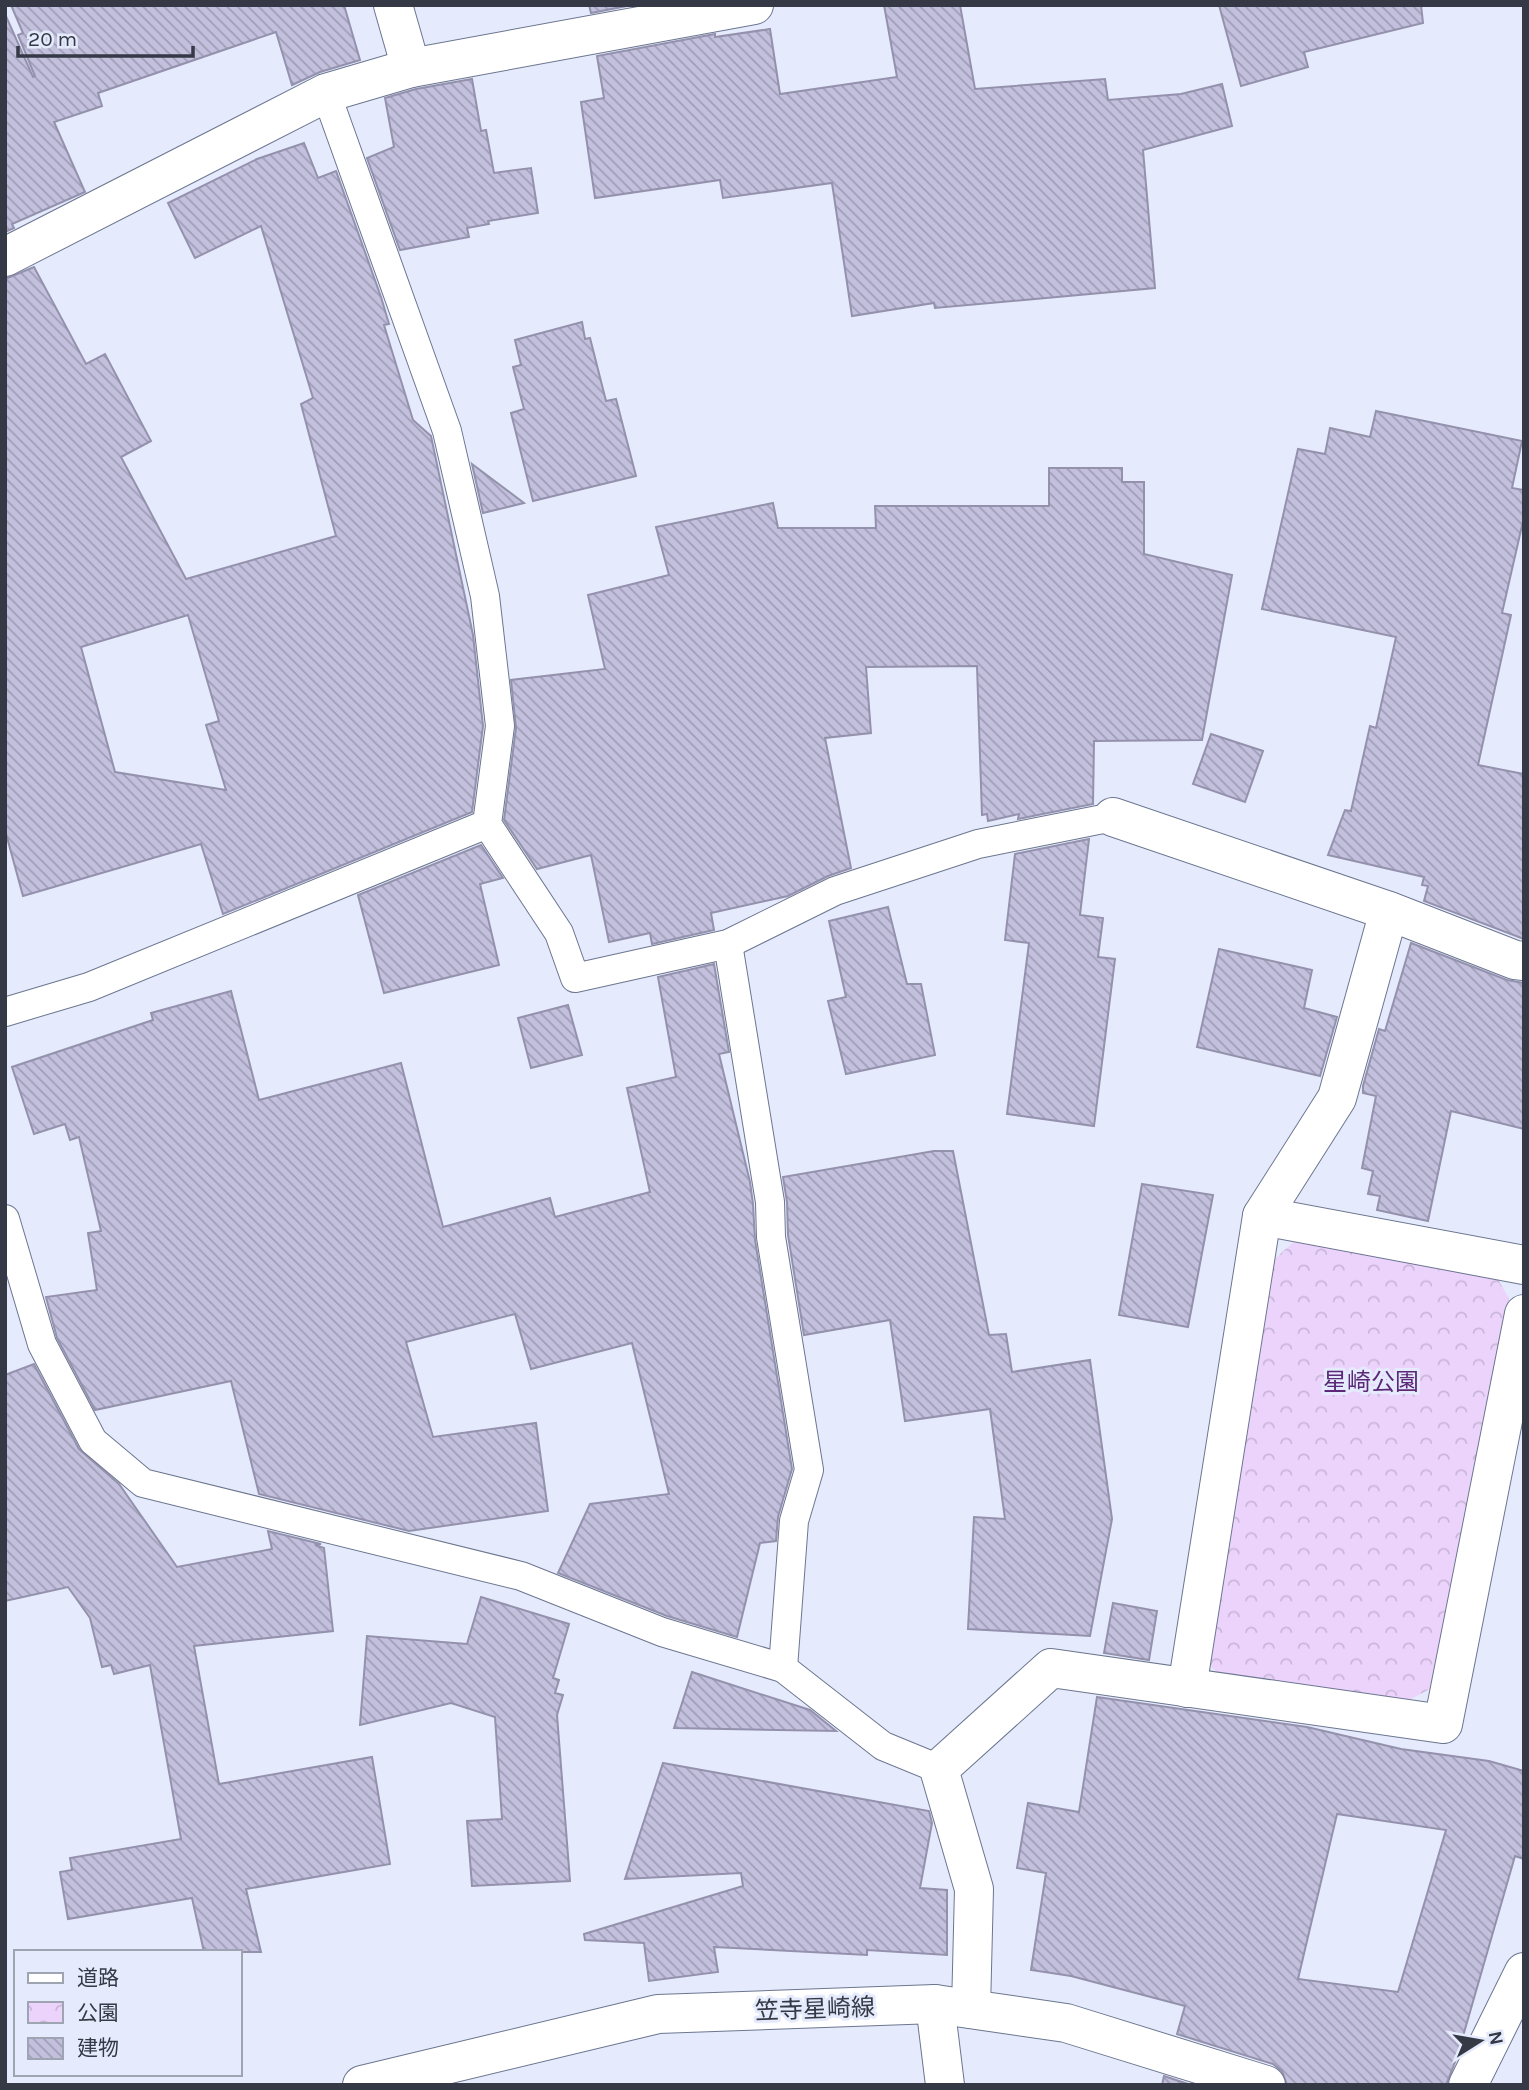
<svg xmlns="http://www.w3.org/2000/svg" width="1529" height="2090" font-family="Karla,'Noto Sans JP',sans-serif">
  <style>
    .park { fill: url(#park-crowns) }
    .building { fill: url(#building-back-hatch); stroke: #9491ad; stroke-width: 2; fill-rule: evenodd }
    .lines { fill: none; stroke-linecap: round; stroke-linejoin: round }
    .service-casing { stroke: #6c768f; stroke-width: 30 }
    .minor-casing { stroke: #6c768f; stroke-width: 40 }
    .secondary-casing { stroke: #6c768f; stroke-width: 40 }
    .service { stroke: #fff; stroke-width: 28 }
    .minor { stroke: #fff; stroke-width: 38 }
    .secondary { stroke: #fff; stroke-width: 38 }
    .labels { text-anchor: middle; stroke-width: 6; stroke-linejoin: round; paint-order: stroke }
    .park-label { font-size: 24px; fill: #5c2877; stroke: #e5ebfd }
    .street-label { font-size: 24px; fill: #353945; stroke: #e5ebfd }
  </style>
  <defs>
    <pattern id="park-crowns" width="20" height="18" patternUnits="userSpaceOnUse" patternTransform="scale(1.75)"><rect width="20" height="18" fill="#ebd3fc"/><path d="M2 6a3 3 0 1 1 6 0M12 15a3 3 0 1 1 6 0" fill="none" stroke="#cab6d9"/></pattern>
    <pattern id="building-back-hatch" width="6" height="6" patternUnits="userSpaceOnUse" patternTransform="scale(1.75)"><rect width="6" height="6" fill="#c3c0de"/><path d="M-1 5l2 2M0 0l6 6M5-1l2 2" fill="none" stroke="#9f9db6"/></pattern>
  </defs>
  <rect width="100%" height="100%" fill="#e5ebfd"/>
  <!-- park -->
  <path class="park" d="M1295,1241L1494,1273L1509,1298L1430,1689L1407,1701L1222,1676L1202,1659L1272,1261Z"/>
  <!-- building -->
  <g class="building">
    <path d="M11,5H344L360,60L320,72L292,85L276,32L98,93L102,106L54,122L85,192L12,224L14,228L5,232V14L33,77L35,76L18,35L23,33Z"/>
    <path d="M589,5H632L591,13Z"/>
    <path d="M884,5H960L975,89L1105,79L1108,100L1181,94L1222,84L1232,126L1143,150L1155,288L935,308L934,303L852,316L832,183L723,198L720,180L595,198L581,102L604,98L597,56L715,34V37L770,29L780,94L897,77Z"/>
    <path d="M1219,5H1421L1423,23L1304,52L1308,67L1241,86Z"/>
    <path d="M472,79L481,131L486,130L494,173L531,168L538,213L488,221L489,224L467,228L469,237L400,250L367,158L394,147L385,98L416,89Z"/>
    <path d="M304,143L318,178L336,171L381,297L389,324L384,325L413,420L431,436L473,635L483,726L472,812L223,914L201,844L23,896L5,830V279L34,267L86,364L105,354L151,441L121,457L186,579L336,536L301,404L313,398L261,226L195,258L168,203L257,159ZM188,615L219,721L206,725L226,790L115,772L81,647Z"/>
    <path d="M582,322L585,339L590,338L606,401L616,399L636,476L533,501L511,413L524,409L513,367L521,365L515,340Z"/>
    <path d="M1376,411L1522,441L1512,488L1524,490V517L1502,613L1511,615L1478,765L1524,774V939L1424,901L1428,886L1422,885L1424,877L1328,855L1345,810L1351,811L1370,726L1376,728L1396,637L1262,609L1298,449L1325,454L1330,428L1370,437Z"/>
    <path d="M472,464L524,503L483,513Z"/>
    <path d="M1049,468H1122V482H1144V554L1232,575L1202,740L1094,741L1093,804L1018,819L1019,814L988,821L987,814L982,815L977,666L866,667L871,733L825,738L851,868L828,876L788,896L711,913L714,930L652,944L650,933L609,942L591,855L537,869L504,820L516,728L511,680L605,669L588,595L669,575L656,527L773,503L778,528H876L875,506H1049Z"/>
    <path d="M1211,734L1263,751L1245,802L1193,784Z"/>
    <path d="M1089,839L1080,915L1103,918L1098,957L1115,959L1094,1126L1007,1114L1029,943L1005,940L1015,854Z"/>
    <path d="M481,845L503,878L480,884L499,965L384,993L358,895Z"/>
    <path d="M888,907L907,984H921L935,1055L846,1074L828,1001L846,997L829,921Z"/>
    <path d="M1411,943L1507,980L1524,983V1129L1451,1111L1428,1221L1377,1210L1380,1196L1368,1194L1373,1171L1362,1168L1376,1096L1363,1093V1086L1379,1029L1385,1031Z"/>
    <path d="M1219,949L1312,970L1304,1008L1337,1017L1320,1076L1197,1047Z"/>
    <path d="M714,964L729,1052L719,1054L750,1182L753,1204L755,1240L792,1469L778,1517L776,1541L760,1543L737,1637L667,1616L558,1573L590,1504L669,1494L632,1343L531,1369L515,1314L406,1342L433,1437L536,1423L548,1511L409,1531L259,1494L231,1381L95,1410L57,1338L46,1297L97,1290L88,1233L101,1231L79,1137L70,1140L65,1124L34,1134L12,1067L153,1020L151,1013L231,991L259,1100L401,1063L443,1227L550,1198L555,1217L650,1192L627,1088L676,1077L658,977Z"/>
    <path d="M568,1005L582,1055L531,1068L518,1018Z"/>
    <path d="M934,1151H953L989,1335L1006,1334L1012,1372L1090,1360L1112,1519L1090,1636L968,1629L974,1517L1005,1519L990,1409L905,1421L890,1320L804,1335L788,1235L787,1202L783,1177Z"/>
    <path d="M1142,1184L1213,1195L1188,1327L1119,1315Z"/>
    <path d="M34,1364L79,1449L119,1484L177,1567L272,1549L268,1531L321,1544L315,1545L324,1548L333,1631L194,1646L219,1784L372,1757L390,1864L246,1889L261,1952H204L192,1898L68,1919L60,1872L72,1870L70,1858L181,1839L150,1665L114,1674L111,1665L102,1667L90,1618L68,1587L5,1601V1375Z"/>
    <path d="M481,1597L569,1624L553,1678L559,1680L555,1693L563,1695L557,1715L570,1881L472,1886L467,1821L502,1819L495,1717L451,1703L360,1725L367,1636L467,1644Z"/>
    <path d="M1113,1603L1157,1611L1149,1660L1104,1653Z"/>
    <path d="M692,1672L810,1710L836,1731L674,1728Z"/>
    <path d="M1097,1697L1307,1727L1401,1749L1489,1761L1524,1771V1859L1515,1856L1457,2057L1446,2085H1287L1282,2071L1273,2064L1177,2034L1185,2006L1071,1976L1031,1970L1046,1873L1017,1868L1028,1803L1079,1812ZM1337,1814L1446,1830L1398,1992L1298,1979Z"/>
    <path d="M663,1763L929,1811L932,1823L920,1888L947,1890V1955L867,1950V1955L714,1947L718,1972L649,1981L644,1943L585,1940L584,1934L743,1886L741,1873L625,1879Z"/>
    <path d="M1164,2076L1191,2085H1162Z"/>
  </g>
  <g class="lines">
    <defs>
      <g id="service">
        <path d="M326,93L447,431L485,596L500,726L487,824L559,933L575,978L728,944L835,891L978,844L1113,817"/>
        <path d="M728,944L770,1202L771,1237L809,1470L794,1521L783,1668"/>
        <path d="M5,1012L89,987L487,824"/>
        <path d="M5,1219L42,1344L93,1441L143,1483L521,1576L662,1632L783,1668L883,1746L939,1769"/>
      </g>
      <g id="minor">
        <path d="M393,5L411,68"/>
        <path d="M5,257L326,93L411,68L754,5"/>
        <path d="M1113,817L1389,911L1515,960L1524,961"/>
        <path d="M1262,1216L1524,1265"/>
        <path d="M1187,1688L1262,1216L1337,1098L1389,911"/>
        <path d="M935,2004L945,2085"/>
        <path d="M971,2009L974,1889L939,1769L1051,1668L1443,1724L1524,1314"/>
      </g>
      <g id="secondary">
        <path d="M362,2085L658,2014L935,2004L1066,2023L1266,2085"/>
        <path d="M1468,2085L1524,1972"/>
      </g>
    </defs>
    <!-- service casing -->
    <use href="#service" class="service-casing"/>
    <!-- minor casing -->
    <use href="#minor" class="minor-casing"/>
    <!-- secondary casing -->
    <use href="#secondary" class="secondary-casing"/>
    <!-- service -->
    <use href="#service" class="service"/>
    <!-- minor -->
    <use href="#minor" class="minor"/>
    <!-- secondary -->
    <use href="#secondary" class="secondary"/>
  </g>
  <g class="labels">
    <!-- park labels -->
    <g class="park-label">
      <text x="1371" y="1390">星崎公園</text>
    </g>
    <!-- street labels -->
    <g class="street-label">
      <text transform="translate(815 2009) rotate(-2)" y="8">笠寺星崎線</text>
    </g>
  </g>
  <!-- border -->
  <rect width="1529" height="2090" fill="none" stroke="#353945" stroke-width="14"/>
  <!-- legend -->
  <rect x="14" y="1950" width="228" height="126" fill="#e5ebfd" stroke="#9fa4b3" stroke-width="2"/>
  <rect x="28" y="1973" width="35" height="10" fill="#ffffff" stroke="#9fa4b3" stroke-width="2"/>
  <text x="77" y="1985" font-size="21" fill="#353945">道路</text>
  <rect x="28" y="2002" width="35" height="21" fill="url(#park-crowns)" stroke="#9fa4b3" stroke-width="2"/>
  <text x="77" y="2020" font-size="21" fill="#353945">公園</text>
  <rect x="28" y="2038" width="35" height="21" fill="url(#building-back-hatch)" stroke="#9fa4b3" stroke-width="2"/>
  <text x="77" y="2055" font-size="21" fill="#353945">建物</text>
  <!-- north arrow -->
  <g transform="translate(1480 2041) rotate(79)" stroke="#e5ebfd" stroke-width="5" paint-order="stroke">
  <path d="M0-5L12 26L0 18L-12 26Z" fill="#353945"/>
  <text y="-10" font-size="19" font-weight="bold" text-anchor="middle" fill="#353945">N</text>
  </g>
  <!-- scale -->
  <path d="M18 46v10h175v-10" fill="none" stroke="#353945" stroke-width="3.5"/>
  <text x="28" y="46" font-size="21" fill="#353945" stroke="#e5ebfd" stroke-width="5" paint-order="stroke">20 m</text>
</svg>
